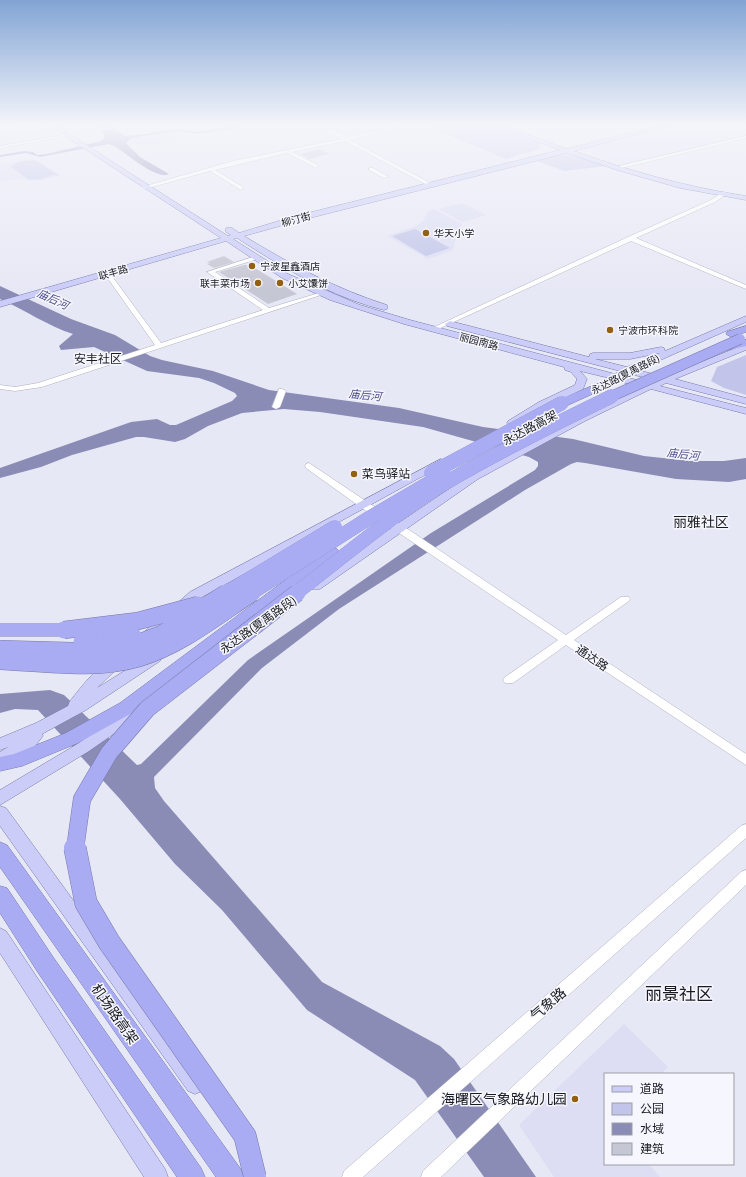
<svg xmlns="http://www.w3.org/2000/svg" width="746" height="1177" font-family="'Asap Condensed','Noto Sans SC',sans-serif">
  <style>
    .built { fill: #dddef3 }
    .green { fill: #c2c5e9 }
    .water { fill: #8a8cb6 }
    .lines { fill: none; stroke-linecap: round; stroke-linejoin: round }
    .canal { fill: #8a8cb6; fill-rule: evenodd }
    .building { fill: #c6c7d4 }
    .minor-casing { stroke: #aeb0bc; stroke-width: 1 }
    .major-casing { stroke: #7779a9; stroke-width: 1 }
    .highway-casing { stroke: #7779a9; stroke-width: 1 }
    .minor { fill: #fff; fill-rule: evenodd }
    .major { fill: #cbcdf8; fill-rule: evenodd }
    .highway { fill: #a9acf3; fill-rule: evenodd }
    .highway-bridge-far3-casing { stroke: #7779a9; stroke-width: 11; stroke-linecap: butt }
    .highway-bridge-far2-casing { stroke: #7779a9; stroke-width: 14; stroke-linecap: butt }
    .highway-bridge-far1-casing { stroke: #7779a9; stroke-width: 18; stroke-linecap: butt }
    .highway-bridge-casing { stroke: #7779a9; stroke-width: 23; stroke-linecap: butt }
    .highway-bridge-far3 { stroke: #a9acf3; stroke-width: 10 }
    .highway-bridge-far2 { stroke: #a9acf3; stroke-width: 14 }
    .highway-bridge-far1 { stroke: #a9acf3; stroke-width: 17 }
    .highway-bridge { stroke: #a9acf3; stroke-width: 22 }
    .poi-dot { fill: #926011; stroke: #f5f6fe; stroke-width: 1.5 }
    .labels { text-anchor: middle; stroke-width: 3; stroke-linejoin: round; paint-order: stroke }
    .far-street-label { font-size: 10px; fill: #1a1b1f; stroke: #f5f6fe }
    .far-poi-label { font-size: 10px; fill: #1a1b1f; stroke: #f5f6fe; text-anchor: start }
    .far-water-label { font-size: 11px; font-style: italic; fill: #4d4e87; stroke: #f5f6fe }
    .far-quarter-label { font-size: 12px; fill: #1a1b1f; stroke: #f5f6fe }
    .street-label { font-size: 12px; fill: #1a1b1f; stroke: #f5f6fe }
    .poi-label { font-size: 12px; fill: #1a1b1f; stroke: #f5f6fe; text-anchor: start }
    .quarter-label { font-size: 14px; fill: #1a1b1f; stroke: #f5f6fe }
    .near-street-label { font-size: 14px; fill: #1a1b1f; stroke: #f5f6fe }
    .near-poi-label { font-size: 14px; fill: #1a1b1f; stroke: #f5f6fe; text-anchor: end }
    .near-quarter-label { font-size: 17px; fill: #1a1b1f; stroke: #f5f6fe }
  </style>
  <rect width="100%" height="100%" fill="#e7e8f5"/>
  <!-- built -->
  <g class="built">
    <path d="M22,125H44L49,130L38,136L0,142V128Z"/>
    <path d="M671,125H746V137L622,165L575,148Z"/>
    <path d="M165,132H178L181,134L175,141L140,147L131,141L135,138Z"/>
    <path d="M29,159L39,161L61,175L40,181L23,179L0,182V165Z"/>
    <path d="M462,203L487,215L462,222L438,209Z"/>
    <path d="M434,209L462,224L458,230L453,250L428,259L387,236L418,225L423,221L428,211Z"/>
    <path d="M624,1024L668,1067L661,1074H605V1164H649L660,1177H554L519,1125Z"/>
  </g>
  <!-- green -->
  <g class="green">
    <path d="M425,125H493L537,140L541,147L536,150L506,159Z"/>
    <path d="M567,155L583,158L608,166L564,171L537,161L554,156Z"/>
    <path d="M35,160L60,176L53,175L42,179L29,180L11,167L12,165L21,161Z"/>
    <path d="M415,229L450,248L426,256L392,236Z"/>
    <path d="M746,355V395L724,388L711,381L717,367Z"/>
  </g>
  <!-- water -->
  <g class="water">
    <path d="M94,125H109L125,136L140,135V136L131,138L126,143L140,157L169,174C156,180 127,154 116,147L109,144L40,157L26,153L0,157V155L24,151L33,152L37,155L47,154L101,141L105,137L102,131Z"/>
    <path d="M0,286L71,319L115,335L150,356L162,360L213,371L269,390L399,408L483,427L573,439L644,456L691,461H724L746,458V479L729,482L676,479L585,463L577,462L571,464L525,490L339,609L262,668L154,777L155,788L164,801L322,982L440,1046L454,1059L536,1177H484L415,1080L307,1010L222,910L175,864L120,799L38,710L15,709L0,713V694L50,690L64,695L137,765L141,764L248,660L431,533L535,470L538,466V462L529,457L423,427L320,412L284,409L242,413L208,426L185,439L175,442L144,437H136L72,455L41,467L0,478V468L131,422L157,419L170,425H176L232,401L237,396L235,393L214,383L199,378L147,371L94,347L61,350L59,346L73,334C48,326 25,310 0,299Z"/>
  </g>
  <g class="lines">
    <!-- canal -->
    <path class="canal" d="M244,125H253L197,134L178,131L128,138L126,137L178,129L197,132Z"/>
  </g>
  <!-- building -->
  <g class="building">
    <path d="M320,149L329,154L309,159L300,154Z"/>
    <path d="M224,256L234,262L214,268L207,264L210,263L207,262Z"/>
    <path d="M244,265H250L297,294L268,304L219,272Z"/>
  </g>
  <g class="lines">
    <defs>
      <g id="minor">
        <path d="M120,125H129L0,148V146Z"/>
        <path d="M190,125H194L191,129H187Z"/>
        <path d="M318,125H323L347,137L406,125H414L350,140L432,184L427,185L345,141L292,152L318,165L316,168L287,153L215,170L243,187L244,188L241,190L210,171L145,189L142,187L233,161L341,139Z"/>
        <path d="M746,136V138L622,168L619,166Z"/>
        <path d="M369,168H373L389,177L384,178L369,170Z"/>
        <path d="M723,192L728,193L715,202L636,238L746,285V289L631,241L436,330L430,329L628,237L711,200Z"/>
        <path d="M256,256L259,258L258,259L215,272L269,308L319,293L324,294L42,387L15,391L0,389V385L15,387L38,383L155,345L104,273L105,272H109L161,343L263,310L207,272Z"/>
        <path d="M279,389H282L286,391L280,407L276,409L272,407Z"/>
        <path d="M309,463L566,635L621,597H629L630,599L629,601L574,640L746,754V765L566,645L513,683H505L503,680L505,677L558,640L359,506L306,468L305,466L306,464Z"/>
        <path d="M746,824V838L363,1177H342L344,1171L741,826Z"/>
        <path d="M746,870V885L441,1177H421L423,1171L741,872Z"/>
      </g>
      <g id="major">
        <path d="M52,125H58L69,134L228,236L231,235L226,232V228H232L239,233L292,217L560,150L494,125H502L567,149L663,125H672L574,151C630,171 686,187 746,196V200L680,188L617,170L567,153L298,221L244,236C290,264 336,289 387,305V309L384,310C331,297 282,267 237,238L233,239L288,274L360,305L410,320L615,374L620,371L447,326L445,324L450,321L589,357L590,354L593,353H630L661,347L664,348L665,351L746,316V322L638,370L664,377L746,344V350L675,379L746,398V404L666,383L660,386L746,408V414L651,389L585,421L478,479L320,589H310L309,586L310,583L470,475L577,417L640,387L618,381L609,387H601L600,385L609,378L580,371L587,379L583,389L547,406L516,425H508L507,423L508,421L539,402L575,385L577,379L571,372L565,370L564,367L404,324L330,300L282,278L226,241L0,307V301L221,238L65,136ZM660,353L627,367L595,359H630ZM630,374L655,380L649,383L625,377Z"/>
        <path d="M441,459L447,462L445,464L200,598L154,638L149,640L144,638L142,635L144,632L190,592Z"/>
        <path d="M155,652L160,653L162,657L160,661L86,710L42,734L43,736L35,746L0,766V752L8,747L0,750V738L36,723L68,706L70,701C80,689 106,653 122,658L124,662L97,688Z"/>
        <path d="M147,697L152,699L154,703L152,707L89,751L0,805V790L79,743L142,699Z"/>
        <path d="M0,806L6,808L202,1077L205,1084L202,1091L195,1094L188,1091L0,826Z"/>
        <path d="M0,928L6,931L165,1169L168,1177H144L0,953Z"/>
      </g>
      <g id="highway">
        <path d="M746,326V332L731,337L726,334L727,332Z"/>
        <path d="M746,340V346L723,351L718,348L719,346Z"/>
        <path d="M617,376L623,379L621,381L566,406H558L556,403L558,400Z"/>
        <path d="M332,547L337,549L339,552L337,555L132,713L78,743L22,766L0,771V757L14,754L66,733L120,703L327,549Z"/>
        <path d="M0,624H64L70,626L72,630L70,634L64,636H0Z"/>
        <path d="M0,842L7,845L240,1168L244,1177H216L0,867Z"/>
        <path d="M0,886L7,888L53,957L201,1168L205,1177H177L37,971L0,913Z"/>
      </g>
    </defs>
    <!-- minor casing -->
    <use href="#minor" class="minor-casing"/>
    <!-- major casing -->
    <use href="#major" class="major-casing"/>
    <!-- highway casing -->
    <use href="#highway" class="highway-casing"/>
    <!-- minor -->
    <use href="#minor" class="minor"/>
    <!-- major -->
    <use href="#major" class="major"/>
    <!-- highway -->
    <use href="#highway" class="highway"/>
    <defs>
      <path id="highway-bridge-far3" d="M610,397L740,339"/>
      <g id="highway-bridge-far2">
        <path d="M431,473L562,403"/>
        <path d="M224,594L335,527"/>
        <path d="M250,594L369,518L444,474"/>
        <path d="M295,594C347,554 397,511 454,478C505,448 559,422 612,396"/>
      </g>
      <g id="highway-bridge-far1">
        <path d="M64,630L138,621L198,605"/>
        <path d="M82,642L96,643L133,636"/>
        <path d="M0,649L107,652L128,647L162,634L226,593"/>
        <path d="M0,661C45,663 95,671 139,658C180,646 217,616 252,593"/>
        <path d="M75,849L82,799L109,753L147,709L297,593"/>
      </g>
      <path id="highway-bridge" d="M75,848L86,903L109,942L245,1136L255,1177"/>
    </defs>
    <!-- highway-bridge-far3 casing -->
    <use href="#highway-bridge-far3" class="highway-bridge-far3-casing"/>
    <!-- highway-bridge-far2 casing -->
    <use href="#highway-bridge-far2" class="highway-bridge-far2-casing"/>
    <!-- highway-bridge-far1 casing -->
    <use href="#highway-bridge-far1" class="highway-bridge-far1-casing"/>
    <!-- highway-bridge casing -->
    <use href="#highway-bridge" class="highway-bridge-casing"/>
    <!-- highway-bridge-far3 -->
    <use href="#highway-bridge-far3" class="highway-bridge-far3"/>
    <!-- highway-bridge-far2 -->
    <use href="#highway-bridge-far2" class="highway-bridge-far2"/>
    <!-- highway-bridge-far1 -->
    <use href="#highway-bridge-far1" class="highway-bridge-far1"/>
    <!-- highway-bridge -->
    <use href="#highway-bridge" class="highway-bridge"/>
  </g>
  <!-- sky -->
  <linearGradient id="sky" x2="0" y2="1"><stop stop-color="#82a4d4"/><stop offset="0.43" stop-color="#f4f5fa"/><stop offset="1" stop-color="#f4f5fa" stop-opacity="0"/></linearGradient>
  <rect width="746" height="290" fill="url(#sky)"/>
  <!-- markers -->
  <g class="poi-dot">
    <circle cx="426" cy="233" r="4"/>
    <circle cx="252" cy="266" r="4"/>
    <circle cx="258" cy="283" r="4"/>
    <circle cx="280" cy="283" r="4"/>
    <circle cx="610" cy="330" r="4"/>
    <circle cx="354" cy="474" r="4"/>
    <circle cx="575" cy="1099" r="4"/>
  </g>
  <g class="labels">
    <!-- far-street labels -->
    <g class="far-street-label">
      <text transform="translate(296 219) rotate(-15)" y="4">柳汀街</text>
      <text transform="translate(113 272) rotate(-16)" y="4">联丰路</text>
      <text transform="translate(479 341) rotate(15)" y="4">丽园南路</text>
      <text transform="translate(625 374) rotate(-27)" y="4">永达路(夏禹路段)</text>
    </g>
    <!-- far-poi labels -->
    <g class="far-poi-label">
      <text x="434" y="237">华天小学</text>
      <text x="260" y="270">宁波星鑫酒店</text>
      <text x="250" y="287" text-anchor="end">联丰菜市场</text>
      <text x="288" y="287">小艾馕饼</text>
      <text x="618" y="334">宁波市环科院</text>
    </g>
    <!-- far-water labels -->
    <g class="far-water-label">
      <text transform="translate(53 299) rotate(25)" y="4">庙后河</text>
      <text transform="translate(365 395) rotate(6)" y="4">庙后河</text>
      <text transform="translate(683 454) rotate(7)" y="4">庙后河</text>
    </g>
    <!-- far-quarter labels -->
    <g class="far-quarter-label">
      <text x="98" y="363">安丰社区</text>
    </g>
    <!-- street labels -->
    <g class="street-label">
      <text transform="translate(530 428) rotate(-28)" y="4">永达路高架</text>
      <text transform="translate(258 625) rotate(-35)" y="4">永达路(夏禹路段)</text>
      <text transform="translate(592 658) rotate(34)" y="4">通达路</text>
    </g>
    <!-- poi labels -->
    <g class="poi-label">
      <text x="362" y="478">菜鸟驿站</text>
    </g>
    <!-- quarter labels -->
    <g class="quarter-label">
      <text x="701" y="527">丽雅社区</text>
    </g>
    <!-- near-street labels -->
    <g class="near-street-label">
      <text transform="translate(548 1004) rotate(-41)" y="5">气象路</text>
      <text transform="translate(115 1014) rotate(55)" y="5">机场路高架</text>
    </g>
    <!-- near-poi labels -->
    <g class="near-poi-label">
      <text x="567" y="1104">海曙区气象路幼儿园</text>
    </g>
    <!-- near-quarter labels -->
    <g class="near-quarter-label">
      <text x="679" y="1000">丽景社区</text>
    </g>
  </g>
  <!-- legend -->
  <rect x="604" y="1073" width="130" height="92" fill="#f5f6fe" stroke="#9d9ea5"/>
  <rect x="612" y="1086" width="20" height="6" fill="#cbcdf8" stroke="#9d9ea5"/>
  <text x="640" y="1093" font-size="12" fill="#1a1b1f">道路</text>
  <rect x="612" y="1103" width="20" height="12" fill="#c2c5e9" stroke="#9d9ea5"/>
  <text x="640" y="1113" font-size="12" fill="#1a1b1f">公园</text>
  <rect x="612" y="1123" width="20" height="12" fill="#8a8cb6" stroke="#9d9ea5"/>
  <text x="640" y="1133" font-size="12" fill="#1a1b1f">水域</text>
  <rect x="612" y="1143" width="20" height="12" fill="#c6c7d4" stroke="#9d9ea5"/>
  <text x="640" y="1153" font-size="12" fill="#1a1b1f">建筑</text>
</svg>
